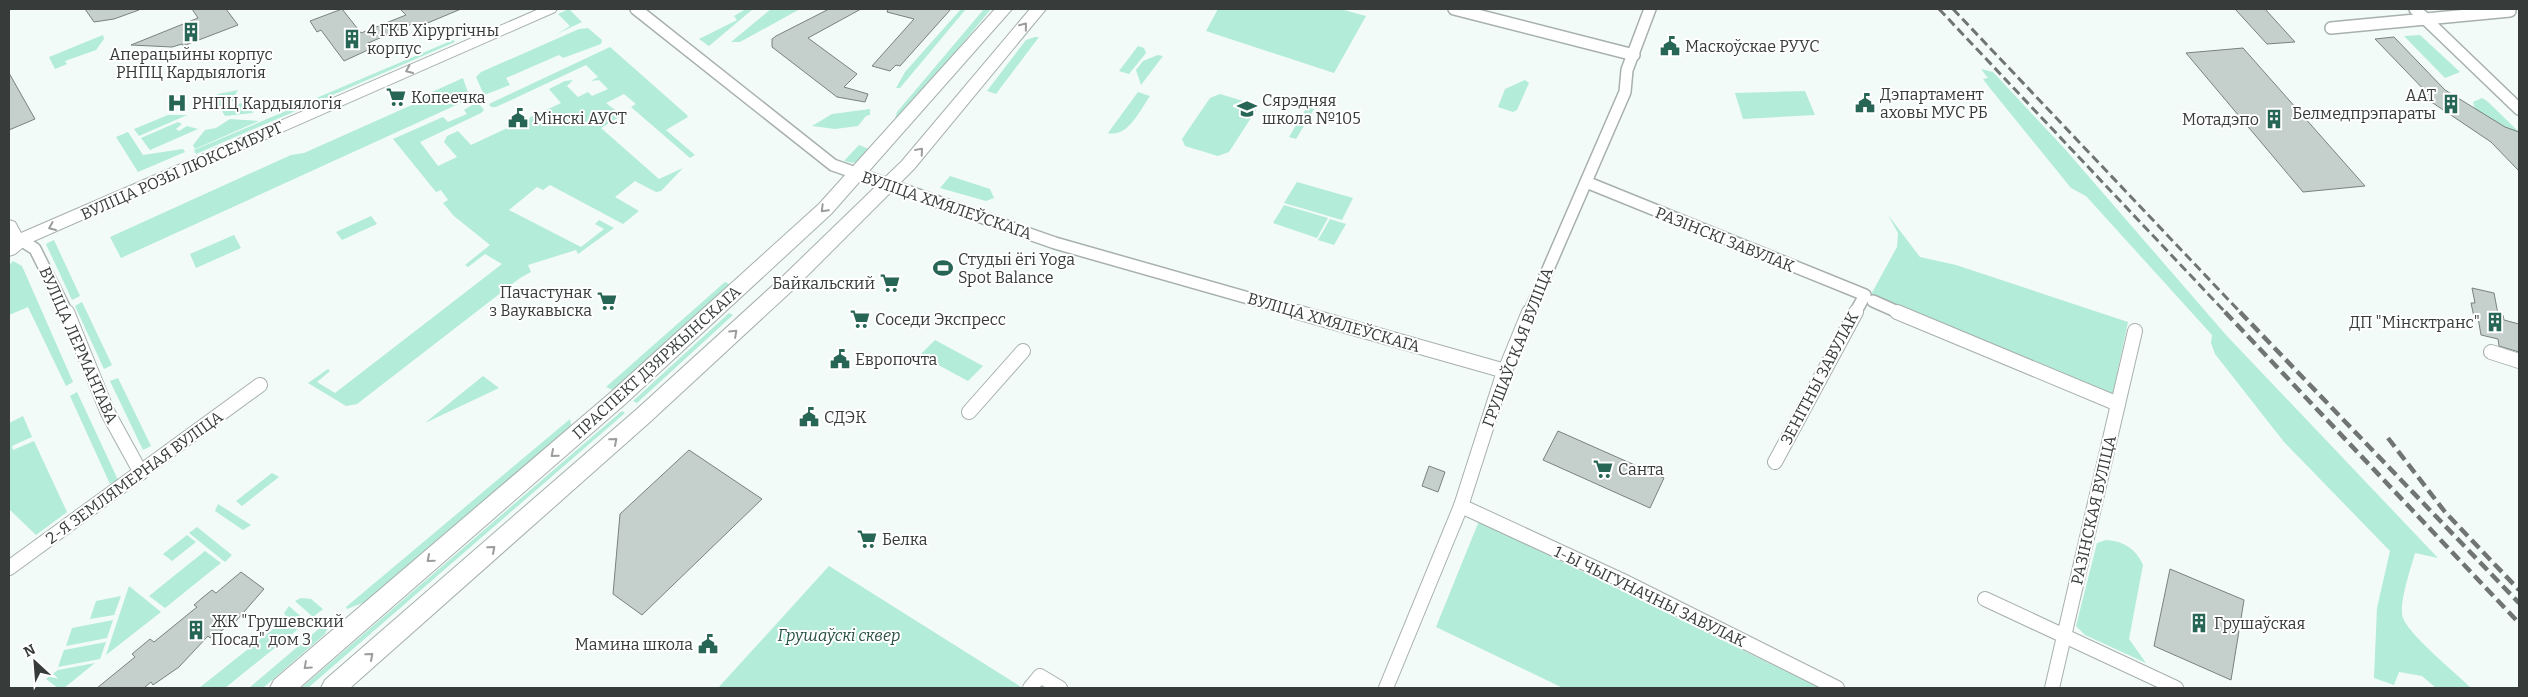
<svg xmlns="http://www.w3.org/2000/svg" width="2528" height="697" font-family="Bitter,serif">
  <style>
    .green { fill: #b3ecd8 }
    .building { fill: #c5cfcb; stroke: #7a827f }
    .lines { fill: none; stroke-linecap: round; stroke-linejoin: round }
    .street-far1-casing { stroke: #a7b0ad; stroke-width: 14 }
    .street-casing { stroke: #a7b0ad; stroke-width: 16 }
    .secondary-casing { stroke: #a7b0ad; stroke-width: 2 }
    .primary-casing { stroke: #a7b0ad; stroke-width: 2 }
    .street-far1 { stroke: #fff; stroke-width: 11 }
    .street { stroke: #fff; stroke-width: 14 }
    .secondary { fill: #fff; fill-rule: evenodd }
    .primary { fill: #fff; fill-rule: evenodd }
    .rail-far1 { stroke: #707573; stroke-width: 3; stroke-dasharray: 9 4.5; stroke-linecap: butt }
    .rail { stroke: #707573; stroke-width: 4.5; stroke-dasharray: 11 5.5; stroke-linecap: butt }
    .oneway { stroke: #9b9d9c }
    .labels { text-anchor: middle; stroke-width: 4; stroke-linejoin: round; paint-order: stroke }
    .poi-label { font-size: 16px; fill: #373b39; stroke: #fff; text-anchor: start }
    .street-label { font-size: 16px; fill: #373b39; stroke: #fff }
    .park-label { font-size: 16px; font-style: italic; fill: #265043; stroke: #fff }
  </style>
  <rect width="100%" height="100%" fill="#f2fbf8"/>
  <!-- green -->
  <g class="green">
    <path d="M569,9L582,22L557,34L570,26L558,14Z"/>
    <path d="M746,9H753L709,46L699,39L737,20L734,16Z"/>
    <path d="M771,9H800L740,42H731Z"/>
    <path d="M961,9H966L900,88H896L905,72Z"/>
    <path d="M984,9H991L934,78L862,160L853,163L844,161L859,145L869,149L894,122L897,112Z"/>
    <path d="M1218,9H1340L1366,16L1334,73L1206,31Z"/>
    <path d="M588,28L602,40L601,44L563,58L559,55L506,78L510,85L484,95L476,77L481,72L579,29Z"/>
    <path d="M103,35L104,39L96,50L65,61L67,64L55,69L49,57Z"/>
    <path d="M2420,35L2460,72L2445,78L2404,36Z"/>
    <path d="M1035,37H1039L996,94L987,91L1026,40Z"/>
    <path d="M453,40L455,42L196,154L194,150Z"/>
    <path d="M1138,46L1144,48L1146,53L1129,74L1119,71Z"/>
    <path d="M610,47L687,115L688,117L666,130L695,155L690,158L631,107L636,104L624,94L606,103L619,113L624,111L626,113L601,128L659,179L683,168L661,191L656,192L635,181L615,197L639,211L623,224L550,185L543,190L537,187L509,210L581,247L604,229L595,224L599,220L614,228L578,254L576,250L528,265L531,272L520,278L357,404L346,406L308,383L328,369L330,371L317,382L335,393L502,264L485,254L468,267L465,265L490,245L454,216L443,203L448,200L441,190L436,192L393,139L443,117L448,122L467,114L464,110L472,105H480L484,110L481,113L420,142L438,166L457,157L444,142L447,136L458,131L471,145L561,103L549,89L565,81L573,80L567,86L578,97L588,92L592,96L608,89L599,80L591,81L598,77L586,65L496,107H491L489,104Z"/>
    <path d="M1158,55L1163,56L1141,85L1136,70L1143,61Z"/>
    <path d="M1981,69L1993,72L2064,148L2226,335L2438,558L2415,553C2411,568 2398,605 2403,618C2409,635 2457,674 2471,688H2436L2422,676L2399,672L2394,685L2374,678L2377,608L2390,551L2284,442L2215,354L2211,343L2212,335L2086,196L2071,188L1989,87L1983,79L1988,78Z"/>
    <path d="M463,78L468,93L465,101L121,258L110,237L291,155L304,153L414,104L421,97Z"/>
    <path d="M1525,80L1529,83L1517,110L1513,112L1498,107L1505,89Z"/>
    <path d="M238,90L235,95L238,99L218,107L212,99L218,94Z"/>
    <path d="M1805,91L1815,115L1743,119L1735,93Z"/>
    <path d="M1138,92L1150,96C1140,110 1128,138 1108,133Z"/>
    <path d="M1220,94L1253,104L1256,110L1229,152L1218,156L1185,146L1182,139L1210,98Z"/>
    <path d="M2482,98L2487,101L2519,132L2505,127L2475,109L2473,102Z"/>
    <path d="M241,103L245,108H250L253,113L225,116L222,111Z"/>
    <path d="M1307,107L1314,109L1296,139L1289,137Z"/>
    <path d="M870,109V115L866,116L858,126L835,129L812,126L832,114Z"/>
    <path d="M168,115H187L139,136L134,129Z"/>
    <path d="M230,119L259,121L195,149L193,145L205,130L216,128Z"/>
    <path d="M178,122L182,124L176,129L179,131L187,126L198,129L150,150L141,138Z"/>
    <path d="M128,132L143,155L183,149L185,152L138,172L116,137Z"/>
    <path d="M950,176L990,189L994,198L986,201L940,188Z"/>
    <path d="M1297,182L1353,198L1342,220L1284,203Z"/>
    <path d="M1284,205L1328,218L1317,238L1273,223Z"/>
    <path d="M1888,215L1920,257L1956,265L2128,322L2112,397L1868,300L1897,247L1898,233Z"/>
    <path d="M371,216L377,224L342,240L336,232Z"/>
    <path d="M1330,219L1346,224L1334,245L1318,240Z"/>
    <path d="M234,235L241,248L196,268L190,254Z"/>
    <path d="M54,240L80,296L72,300L46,244Z"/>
    <path d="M13,261L22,266L73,382L66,386L28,307L9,315V265Z"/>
    <path d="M725,282L731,285L613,390L606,387Z"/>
    <path d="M82,302L112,365L104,369L75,306Z"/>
    <path d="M729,313L733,315L637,403L633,401Z"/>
    <path d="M935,340L983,366L968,381L920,355Z"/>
    <path d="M483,376L499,388L425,423Z"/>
    <path d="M118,378L151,446L143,450L110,381Z"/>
    <path d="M77,392L118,480L110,484L70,396Z"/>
    <path d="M622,411L625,413L308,688H301Z"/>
    <path d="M23,416L32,437L12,446L13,450L34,441L67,512L36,535L9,509V423Z"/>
    <path d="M570,419L571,424L570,428L365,602L347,609L346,607Z"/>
    <path d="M272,473L279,477L242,506L236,501Z"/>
    <path d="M218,504L251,525L243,530L215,511Z"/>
    <path d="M1479,521L1820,688H1563L1436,627Z"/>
    <path d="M197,527L232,555L225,562L189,533Z"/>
    <path d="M187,535L196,542L172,561L163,554Z"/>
    <path d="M2106,540C2124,541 2136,549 2143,565L2129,639L2146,663L2085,635L2076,626L2097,543Z"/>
    <path d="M205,551L221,563L165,608L149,596Z"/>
    <path d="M829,566L1007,678L1021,687L718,688Z"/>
    <path d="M129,586L161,612L106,655Z"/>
    <path d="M121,596L114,615L90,619L96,601Z"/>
    <path d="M301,598L311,599L323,609L313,617L295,601Z"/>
    <path d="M289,606L307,622L225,688H199L287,618L284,613Z"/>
    <path d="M113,620L107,638L66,646L72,628Z"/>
    <path d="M328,621L329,625L325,634L263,688H249Z"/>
    <path d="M106,642L100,659L58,667L64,650Z"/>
    <path d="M95,663L64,688H58L46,679L58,670Z"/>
  </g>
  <!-- building -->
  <g class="building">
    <path d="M85,9H139V10L114,19L94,22Z"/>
    <path d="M192,9H226L238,25L183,46L182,44L172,47L131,45L198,18Z"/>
    <path d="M342,9L361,33L406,15L400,9H461L418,27L414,23L366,44L370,49L344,61L321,30L317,32L310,21Z"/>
    <path d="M829,9H861L808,38L857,74L844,87L868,94L865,102L837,97L772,47V39L776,36Z"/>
    <path d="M888,9H951L900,66L896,65L890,71L872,66L914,19L887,12Z"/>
    <path d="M2235,9H2265L2295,42L2267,44Z"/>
    <path d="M2394,37L2445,90L2505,127L2519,132V171L2491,142L2427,99L2431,97L2375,39Z"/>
    <path d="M2243,48L2365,186L2303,192L2186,53Z"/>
    <path d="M9,73L35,119L9,130Z"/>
    <path d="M2472,288L2494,293L2498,314L2503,315L2504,320L2519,324V352L2499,346L2498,339L2481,335L2478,318L2474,317L2471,303H2475Z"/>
    <path d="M1558,431L1664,478L1650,508L1543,460Z"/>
    <path d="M689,450L762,499L642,615L613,594L620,514Z"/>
    <path d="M1429,466L1445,472L1438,492L1422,486Z"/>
    <path d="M2170,569L2244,600L2231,680L2154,646Z"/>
    <path d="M241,572L264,589L236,621L210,638L208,636L179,667L153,685L151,682L144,688H97L135,657L132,654L150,639L154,642L197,607L194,605L202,598L212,590L216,593Z"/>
  </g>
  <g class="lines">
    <defs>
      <g id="street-far1">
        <path d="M636,9L833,165L1055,243L1301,313"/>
        <path d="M1454,9L1634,55"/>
        <path d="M2415,9L2519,109"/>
        <path d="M2331,28L2510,11"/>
        <path d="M1586,182L1865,295L1855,313"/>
        <path d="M21,240L35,249L67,313"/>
        <path d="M1873,301L1900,313"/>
        <path d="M1529,313L1625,92L1627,70L1650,9"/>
      </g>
      <g id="street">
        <path d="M67,312L108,413L141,473"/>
        <path d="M1297,312L1505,371"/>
        <path d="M1897,312L2118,404"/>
        <path d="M2491,352L2519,361"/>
        <path d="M969,412L1023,351"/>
        <path d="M1775,462L1856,312"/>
        <path d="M1461,506L1621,580L1837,688"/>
        <path d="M9,568L260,385"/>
        <path d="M1985,599L2176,688"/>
        <path d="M1030,688L1040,676L1060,688"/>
        <path d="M1386,688L1461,506L1502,378L1529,312"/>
        <path d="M2052,688L2135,331"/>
      </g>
      <path id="secondary" d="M539,9H557L555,12L27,244L15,254L9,256V220L15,222L21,233Z"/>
      <g id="primary">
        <path d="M995,9H1012L831,214L624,405L299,688H270L274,680L610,393L819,204Z"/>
        <path d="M1030,9H1046L914,169L796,287L651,421L350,688H321L325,680L637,409L782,277L902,161Z"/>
      </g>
    </defs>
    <!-- street-far1 casing -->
    <use href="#street-far1" class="street-far1-casing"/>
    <!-- street casing -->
    <use href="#street" class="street-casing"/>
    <!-- secondary casing -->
    <use href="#secondary" class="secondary-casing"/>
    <!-- primary casing -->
    <use href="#primary" class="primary-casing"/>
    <!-- street-far1 -->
    <use href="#street-far1" class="street-far1"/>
    <!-- street -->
    <use href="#street" class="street"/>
    <!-- secondary -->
    <use href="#secondary" class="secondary"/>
    <!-- primary -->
    <use href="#primary" class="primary"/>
    <!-- rail-far1 -->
    <g class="rail-far1">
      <path d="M1939,9L2226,313"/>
      <path d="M1953,9L2241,313"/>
    </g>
    <!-- rail -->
    <g class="rail">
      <path d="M2225,312L2519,623"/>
      <path d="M2240,312L2519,603"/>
      <path d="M2388,438L2445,512L2519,590"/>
    </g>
  </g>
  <!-- one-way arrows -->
  <defs><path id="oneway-chevron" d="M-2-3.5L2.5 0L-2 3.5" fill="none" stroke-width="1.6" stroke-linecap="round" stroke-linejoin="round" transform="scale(1.25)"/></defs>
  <g class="oneway">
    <use href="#oneway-chevron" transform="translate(1024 26) rotate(-51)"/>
    <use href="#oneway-chevron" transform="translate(409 70) rotate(156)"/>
    <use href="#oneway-chevron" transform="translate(920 151) rotate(-49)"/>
    <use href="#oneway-chevron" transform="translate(824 209) rotate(135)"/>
    <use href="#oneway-chevron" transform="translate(52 227) rotate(157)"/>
    <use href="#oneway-chevron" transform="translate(734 333) rotate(-43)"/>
    <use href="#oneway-chevron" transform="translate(614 441) rotate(-41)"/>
    <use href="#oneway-chevron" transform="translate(554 454) rotate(139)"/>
    <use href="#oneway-chevron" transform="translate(492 549) rotate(-41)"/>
    <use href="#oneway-chevron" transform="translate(430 559) rotate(139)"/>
    <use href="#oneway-chevron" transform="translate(370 656) rotate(-41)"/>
    <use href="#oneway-chevron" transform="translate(307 666) rotate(138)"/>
  </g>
  <!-- icons -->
  <defs>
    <symbol id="building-bare" viewBox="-9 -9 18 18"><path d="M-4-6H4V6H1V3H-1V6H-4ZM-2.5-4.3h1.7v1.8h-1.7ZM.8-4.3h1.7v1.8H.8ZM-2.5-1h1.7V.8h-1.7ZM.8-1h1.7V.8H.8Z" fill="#276654" stroke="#fff" stroke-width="2.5" paint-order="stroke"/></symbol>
    <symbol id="civic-bare" viewBox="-9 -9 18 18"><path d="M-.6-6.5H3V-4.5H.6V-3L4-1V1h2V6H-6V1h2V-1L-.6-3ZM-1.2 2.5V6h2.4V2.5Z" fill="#276654" stroke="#fff" stroke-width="2.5" paint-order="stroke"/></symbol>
    <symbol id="supermarket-bare" viewBox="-9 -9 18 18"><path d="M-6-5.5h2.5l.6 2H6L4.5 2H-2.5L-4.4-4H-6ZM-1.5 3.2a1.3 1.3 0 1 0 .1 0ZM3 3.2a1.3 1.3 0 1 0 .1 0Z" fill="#276654" stroke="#fff" stroke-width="2.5" paint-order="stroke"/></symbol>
    <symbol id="hospital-bare" viewBox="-9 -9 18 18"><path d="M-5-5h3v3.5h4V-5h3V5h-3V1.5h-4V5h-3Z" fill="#276654" stroke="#fff" stroke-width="2.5" paint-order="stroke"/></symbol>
    <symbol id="school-bare" viewBox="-9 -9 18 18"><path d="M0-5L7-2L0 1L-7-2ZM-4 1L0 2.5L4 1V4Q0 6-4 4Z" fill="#276654" stroke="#fff" stroke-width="2.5" paint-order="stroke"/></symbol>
    <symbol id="stadium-bare" viewBox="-9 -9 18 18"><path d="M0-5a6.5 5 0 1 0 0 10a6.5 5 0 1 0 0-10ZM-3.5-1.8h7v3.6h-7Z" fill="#276654" stroke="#fff" stroke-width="2.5" paint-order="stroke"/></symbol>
  </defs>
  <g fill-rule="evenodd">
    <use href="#building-bare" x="177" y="18" width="28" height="28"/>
    <use href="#building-bare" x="338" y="25" width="28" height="28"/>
    <use href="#civic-bare" x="1656" y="32" width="28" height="28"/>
    <use href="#supermarket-bare" x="382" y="83" width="28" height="28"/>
    <use href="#hospital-bare" x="163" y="89" width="28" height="28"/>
    <use href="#civic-bare" x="1851" y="89" width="28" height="28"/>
    <use href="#building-bare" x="2437" y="90" width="28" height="28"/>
    <use href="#school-bare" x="1233" y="95" width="28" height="28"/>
    <use href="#civic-bare" x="504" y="104" width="28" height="28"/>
    <use href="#building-bare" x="2260" y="105" width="28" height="28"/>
    <use href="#stadium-bare" x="929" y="254" width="28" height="28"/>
    <use href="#supermarket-bare" x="876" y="269" width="28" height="28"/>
    <use href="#supermarket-bare" x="593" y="287" width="28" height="28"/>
    <use href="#supermarket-bare" x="846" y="305" width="28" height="28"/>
    <use href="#building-bare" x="2481" y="308" width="28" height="28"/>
    <use href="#civic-bare" x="826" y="345" width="28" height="28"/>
    <use href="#civic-bare" x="795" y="403" width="28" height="28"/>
    <use href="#supermarket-bare" x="1589" y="455" width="28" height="28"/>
    <use href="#supermarket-bare" x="853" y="525" width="28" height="28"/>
    <use href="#building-bare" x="2185" y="609" width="28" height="28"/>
    <use href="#building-bare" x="182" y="616" width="28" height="28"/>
    <use href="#civic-bare" x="694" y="630" width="28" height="28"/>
  </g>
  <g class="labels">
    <!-- poi labels -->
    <g class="poi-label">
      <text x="367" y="36">4 ГКБ Хірургічны<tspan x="367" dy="18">корпус</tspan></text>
      <text x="1685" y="52">Маскоўскае РУУС</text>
      <text x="191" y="60" text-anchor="middle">Аперацыйны корпус<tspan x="191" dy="18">РНПЦ Кардыялогія</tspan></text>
      <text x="1880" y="100">Дэпартамент<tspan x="1880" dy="18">аховы МУС РБ</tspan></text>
      <text x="2436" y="101" text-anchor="end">ААТ<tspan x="2436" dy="18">Белмедпрэпараты</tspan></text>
      <text x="411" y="103">Копеечка</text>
      <text x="1262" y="106">Сярэдняя<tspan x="1262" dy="18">школа №105</tspan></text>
      <text x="192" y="109">РНПЦ Кардыялогія</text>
      <text x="533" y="124">Мінскі АУСТ</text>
      <text x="2259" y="125" text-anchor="end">Мотадэпо</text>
      <text x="958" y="265">Студыі ёгі Yoga<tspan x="958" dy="18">Spot Balance</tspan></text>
      <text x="875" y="289" text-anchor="end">Байкальский</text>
      <text x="592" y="298" text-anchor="end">Пачастунак<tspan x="592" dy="18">з Ваукавыска</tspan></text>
      <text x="875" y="325">Соседи Экспресс</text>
      <text x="2480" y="328" text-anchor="end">ДП "Мінсктранс"</text>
      <text x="855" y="365">Европочта</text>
      <text x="824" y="423">СДЭК</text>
      <text x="1618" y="475">Санта</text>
      <text x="882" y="545">Белка</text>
      <text x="211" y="627">ЖК "Грушевский<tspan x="211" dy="18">Посад" дом 3</tspan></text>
      <text x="2214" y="629">Грушаўская</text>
      <text x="693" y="650" text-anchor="end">Мамина школа</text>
    </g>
    <!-- street labels -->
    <g class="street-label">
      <text transform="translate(182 170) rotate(-24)" y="6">ВУЛІЦА РОЗЫ ЛЮКСЕМБУРГ</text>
      <text transform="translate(947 205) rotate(19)" y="6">ВУЛІЦА ХМЯЛЕЎСКАГА</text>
      <text transform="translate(1725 239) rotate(22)" y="6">РАЗІНСКІ ЗАВУЛАК</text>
      <text transform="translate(1334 322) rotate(16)" y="6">ВУЛІЦА ХМЯЛЕЎСКАГА</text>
      <text transform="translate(79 345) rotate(66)" y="6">ВУЛІЦА ЛЕРМАНТАВА</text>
      <text transform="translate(1517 347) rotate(-69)" y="6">ГРУШАЎСКАЯ ВУЛІЦА</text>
      <text transform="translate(656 362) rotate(-42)" y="6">ПРАСПЕКТ ДЗЯРЖЫНСКАГА</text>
      <text transform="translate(1819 378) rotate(-62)" y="6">ЗЕНІТНЫ ЗАВУЛАК</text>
      <text transform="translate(134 477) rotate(-36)" y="6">2-Я ЗЕМЛЯМЕРНАЯ ВУЛІЦА</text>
      <text transform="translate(2093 510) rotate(-77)" y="6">РАЗІНСКАЯ ВУЛІЦА</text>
      <text transform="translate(1650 596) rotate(26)" y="6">1-Ы ЧЫГУНАЧНЫ ЗАВУЛАК</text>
    </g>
    <!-- park labels -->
    <g class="park-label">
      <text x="839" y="641">Грушаўскі сквер</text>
    </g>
  </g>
  <!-- border -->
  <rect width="2528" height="697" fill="none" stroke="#373b39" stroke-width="20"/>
  <!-- north arrow -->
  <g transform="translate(35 662) rotate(334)" stroke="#ffffff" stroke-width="4" paint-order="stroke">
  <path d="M0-4L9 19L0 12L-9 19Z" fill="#373b39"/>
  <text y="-8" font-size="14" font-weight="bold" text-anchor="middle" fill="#373b39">N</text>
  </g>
</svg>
